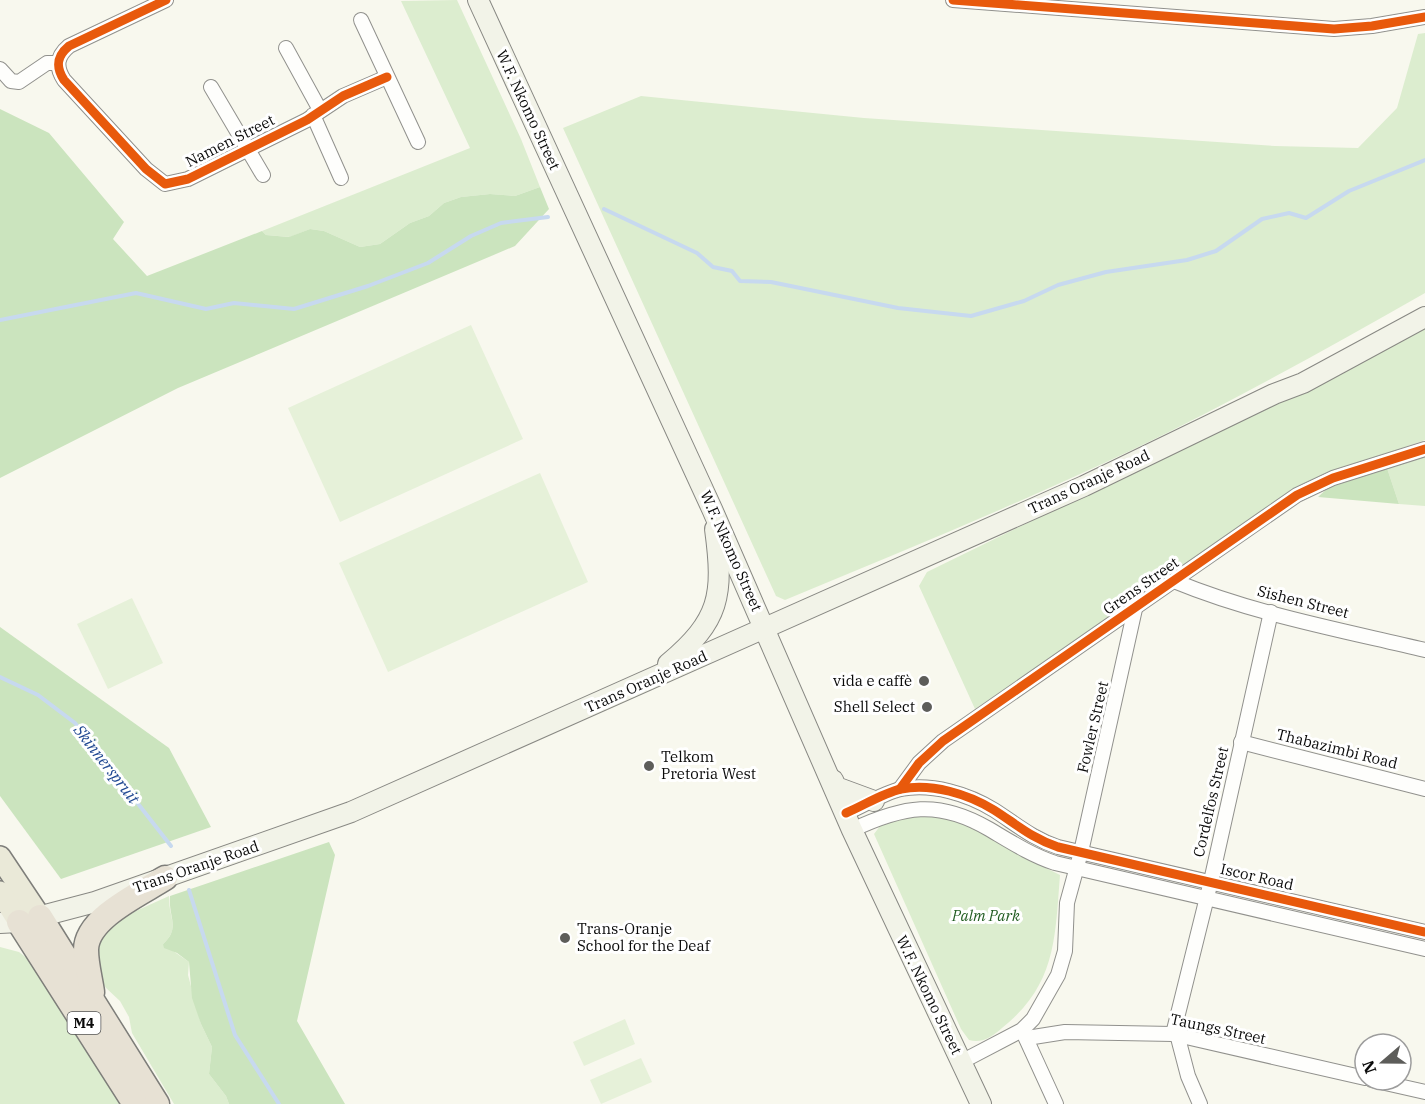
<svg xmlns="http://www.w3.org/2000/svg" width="1425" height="1104" font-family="'IBM Plex Serif',serif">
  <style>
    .green { fill: #dcedcf }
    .forest { fill: #cbe4be }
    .pitch { fill: #e6f1d9 }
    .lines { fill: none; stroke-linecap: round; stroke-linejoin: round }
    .stream { stroke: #c7d9ef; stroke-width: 4 }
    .street-casing { stroke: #91918d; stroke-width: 16 }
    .secondary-casing { stroke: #888883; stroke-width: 22 }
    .primary-casing { stroke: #7e7e7a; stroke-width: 24 }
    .highway-casing { stroke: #7e7e7a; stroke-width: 27 }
    .street { stroke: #fefefc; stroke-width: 14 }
    .secondary { stroke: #f2f3e8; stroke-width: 20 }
    .primary { stroke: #eae9d8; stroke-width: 21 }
    .highway { stroke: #e7e1d4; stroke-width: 24 }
    .cycleway-casing { stroke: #fff; stroke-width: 13 }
    .cycleway { stroke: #e8590c; stroke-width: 9 }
    .poi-dot { fill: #5d5d5a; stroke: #fff; stroke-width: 2 }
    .labels { text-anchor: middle; stroke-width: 6; stroke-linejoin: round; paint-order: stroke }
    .shield { fill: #fff; stroke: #545454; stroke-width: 1.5 }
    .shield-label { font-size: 14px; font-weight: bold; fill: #0a0a0a }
    .street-label { font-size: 15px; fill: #0a0a0a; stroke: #fff }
    .poi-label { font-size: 15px; fill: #0a0a0a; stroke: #fff; text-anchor: end }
    .park-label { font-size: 15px; font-style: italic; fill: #215c21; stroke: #fff }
    .water-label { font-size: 16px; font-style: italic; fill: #1f4791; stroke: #fff }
  </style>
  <rect width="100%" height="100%" fill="#f8f8ee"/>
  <!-- green -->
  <g class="green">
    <path d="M457,0L521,139L540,187L515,196L490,194L461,197L444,203L429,216L410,223L380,244L360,247L324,231L310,229L290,237L266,235L262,231L470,148L401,1Z"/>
    <path d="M1425,33V293C1328,348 1232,402 1132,450C1018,504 901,552 785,600L776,596L563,128L641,96L864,118L1275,146L1358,148L1397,108L1418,34Z"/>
    <path d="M1425,324V440L1323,476L975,709L919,586L927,572L1339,371Z"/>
    <path d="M1425,457V506L1399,504L1387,468Z"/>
    <path d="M931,814L974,826L1006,848L1060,875C1055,939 1056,985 1002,1028C993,1036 982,1044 969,1040L961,1029L874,834L883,822Z"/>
    <path d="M169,896C168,917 181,928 163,944L189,962L188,975L201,1024L212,1047L209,1074L226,1096L229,1104H174L132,1033L129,1017L120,1001L105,987L96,972L97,936L125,916Z"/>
    <path d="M0,947L19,952L33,963L122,1104H0Z"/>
  </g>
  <!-- forest -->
  <g class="forest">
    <path d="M0,109L49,133L124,222L113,239L147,276L262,231L266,235L289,237L310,229L324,231L360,247L380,244L410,223L429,216L444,203L461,197L490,194L515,196L540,187L549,209L515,246L178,388L0,478Z"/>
    <path d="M1387,468L1399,504L1318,497L1330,486Z"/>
    <path d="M0,627L169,748L211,827L61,879L0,796Z"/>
    <path d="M329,842L335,855L297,1021L345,1104H229L226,1096L209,1074L212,1047L201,1024L192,998L189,962L177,953L164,948L163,944C181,928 168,917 170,896Z"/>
  </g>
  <!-- pitch -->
  <g class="pitch">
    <path d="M471,325L523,439L340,522L288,408Z"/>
    <path d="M540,473L588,582L388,672L339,563Z"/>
    <path d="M132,598L163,663L108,689L77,624Z"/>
    <path d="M625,1019L635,1044L584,1066L573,1042Z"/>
    <path d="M641,1058L652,1082L601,1104L590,1080Z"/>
  </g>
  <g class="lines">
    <!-- stream -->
    <g class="stream">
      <path d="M604,209L697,253L713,267L732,271L740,281L771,282L898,308L971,316L1024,301L1058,285L1106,272L1187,260L1216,251L1262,219L1289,213L1306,218L1349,191L1425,160"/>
      <path d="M0,320L136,293L206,309L234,303L294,309L368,286L428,263L471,236L501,223L548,217"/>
      <path d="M0,677L38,695L75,723L171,846"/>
      <path d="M189,890L235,1035L279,1104"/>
    </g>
    <defs>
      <g id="street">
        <path d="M166,0L69,46C57,56 55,66 64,80L146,169L165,184L188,179L307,120L343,96L387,77"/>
        <path d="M953,0L1334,29L1372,26L1425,17"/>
        <path d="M361,20L418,142"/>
        <path d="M286,48L320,110"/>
        <path d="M0,69L11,81L19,82L47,63H58"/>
        <path d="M211,87L263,175"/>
        <path d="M313,115L341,178"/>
        <path d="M1174,581C1254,614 1341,630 1425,650"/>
        <path d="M1241,742L1425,789"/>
        <path d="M900,789L919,763L943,741L1297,495L1333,478L1425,449"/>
        <path d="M846,813C863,806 883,793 901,789C932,783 968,794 994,810C1016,824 1033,839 1058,847L1425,932"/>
        <path d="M852,830C903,806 938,799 989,829C1011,842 1031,855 1055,863L1425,949"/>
        <path d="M1023,1032L1056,1104"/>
        <path d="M1173,1034L1211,881L1271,612"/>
        <path d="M1177,1034L1188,1076L1200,1104"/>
        <path d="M1027,1038L1065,1032L1173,1034L1365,1078"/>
        <path d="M961,1062L1022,1030L1033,1019L1058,975L1065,951L1067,903L1081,852L1135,609"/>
        <path d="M1372,1080L1425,1092"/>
      </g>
      <g id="secondary">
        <path d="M478,0L712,509L852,830L981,1104"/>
        <path d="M668,664C720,620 724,596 715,529"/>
        <path d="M833,780L836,787L874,801"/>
        <path d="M0,923L19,922L95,902L351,812L1084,486L1274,394L1303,383L1425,317"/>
      </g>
      <g id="primary">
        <path d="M0,857L40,917"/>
        <path d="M0,892L19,922"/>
      </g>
      <g id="highway">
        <path d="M40,917L157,1104"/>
        <path d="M19,922L135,1104"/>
        <path d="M92,992C90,978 86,964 86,950C86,918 140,894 165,878"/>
      </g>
    </defs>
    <!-- street casing -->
    <use href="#street" class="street-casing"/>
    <!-- secondary casing -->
    <use href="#secondary" class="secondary-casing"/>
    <!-- primary casing -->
    <use href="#primary" class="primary-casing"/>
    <!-- highway casing -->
    <use href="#highway" class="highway-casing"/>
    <!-- street -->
    <use href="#street" class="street"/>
    <!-- secondary -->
    <use href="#secondary" class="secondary"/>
    <!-- primary -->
    <use href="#primary" class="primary"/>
    <!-- highway -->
    <use href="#highway" class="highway"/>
    <defs>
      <g id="cycleway">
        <path d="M166,0L69,46C57,56 55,66 64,80L146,169L165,184L188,179L307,120L343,96L387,77"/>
        <path d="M953,0L1334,29L1372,26L1425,17"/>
        <path d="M900,789L919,763L943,741L1297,495L1333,478L1425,449"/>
        <path d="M846,813C863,806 883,793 901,789C932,783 968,794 994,810C1016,824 1033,839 1058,847L1425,932"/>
      </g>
    </defs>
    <!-- cycleway casing -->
    <use href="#cycleway" class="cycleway-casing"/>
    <!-- cycleway -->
    <use href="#cycleway" class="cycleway"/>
  </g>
  <!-- markers -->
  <g class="poi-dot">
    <circle cx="924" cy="681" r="6"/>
    <circle cx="927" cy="707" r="6"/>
    <circle cx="649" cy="766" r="6"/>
    <circle cx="565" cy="938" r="6"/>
  </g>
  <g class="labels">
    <!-- shield labels -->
    <rect class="shield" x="67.5" y="1012" width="33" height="22" rx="4.5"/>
    <g class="shield-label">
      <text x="84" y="1028">M4</text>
    </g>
    <!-- street labels -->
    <g class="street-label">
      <text transform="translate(528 110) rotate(65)" y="5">W.F. Nkomo Street</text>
      <text transform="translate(230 141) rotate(-27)" y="5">Namen Street</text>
      <text transform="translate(1089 482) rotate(-25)" y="5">Trans Oranje Road</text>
      <text transform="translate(731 551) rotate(66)" y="5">W.F. Nkomo Street</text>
      <text transform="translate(1141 586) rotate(-35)" y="5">Grens Street</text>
      <text transform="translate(1303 602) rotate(14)" y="5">Sishen Street</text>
      <text transform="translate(646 682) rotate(-24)" y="5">Trans Oranje Road</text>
      <text transform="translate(1093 727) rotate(-77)" y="5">Fowler Street</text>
      <text transform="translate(1337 749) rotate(14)" y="5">Thabazimbi Road</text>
      <text transform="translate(1211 802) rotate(-77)" y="5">Cordelfos Street</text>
      <text transform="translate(196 867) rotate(-19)" y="5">Trans Oranje Road</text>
      <text transform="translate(1257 877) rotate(13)" y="5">Iscor Road</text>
      <text transform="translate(929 995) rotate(64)" y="5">W.F. Nkomo Street</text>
      <text transform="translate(1218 1029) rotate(12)" y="5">Taungs Street</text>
    </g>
    <!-- poi labels -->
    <g class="poi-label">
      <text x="912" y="686">vida e caffè</text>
      <text x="915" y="712">Shell Select</text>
      <text x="661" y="762" text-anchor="start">Telkom<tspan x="661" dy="17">Pretoria West</tspan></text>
      <text x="577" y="934" text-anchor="start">Trans-Oranje<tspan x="577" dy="17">School for the Deaf</tspan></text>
    </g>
    <!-- park labels -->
    <g class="park-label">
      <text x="986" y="921">Palm Park</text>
    </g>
    <!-- water labels -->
    <g class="water-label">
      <text transform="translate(107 764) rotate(52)" y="6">Skinnerspruit</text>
    </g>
  </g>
  <!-- north arrow -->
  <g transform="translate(1383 1062) rotate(250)"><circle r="28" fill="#ffffff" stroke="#9d9d9d" stroke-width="1.5"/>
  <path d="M0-4.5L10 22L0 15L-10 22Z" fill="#5d5d5a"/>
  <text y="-9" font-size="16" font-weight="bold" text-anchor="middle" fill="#0a0a0a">N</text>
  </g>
</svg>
